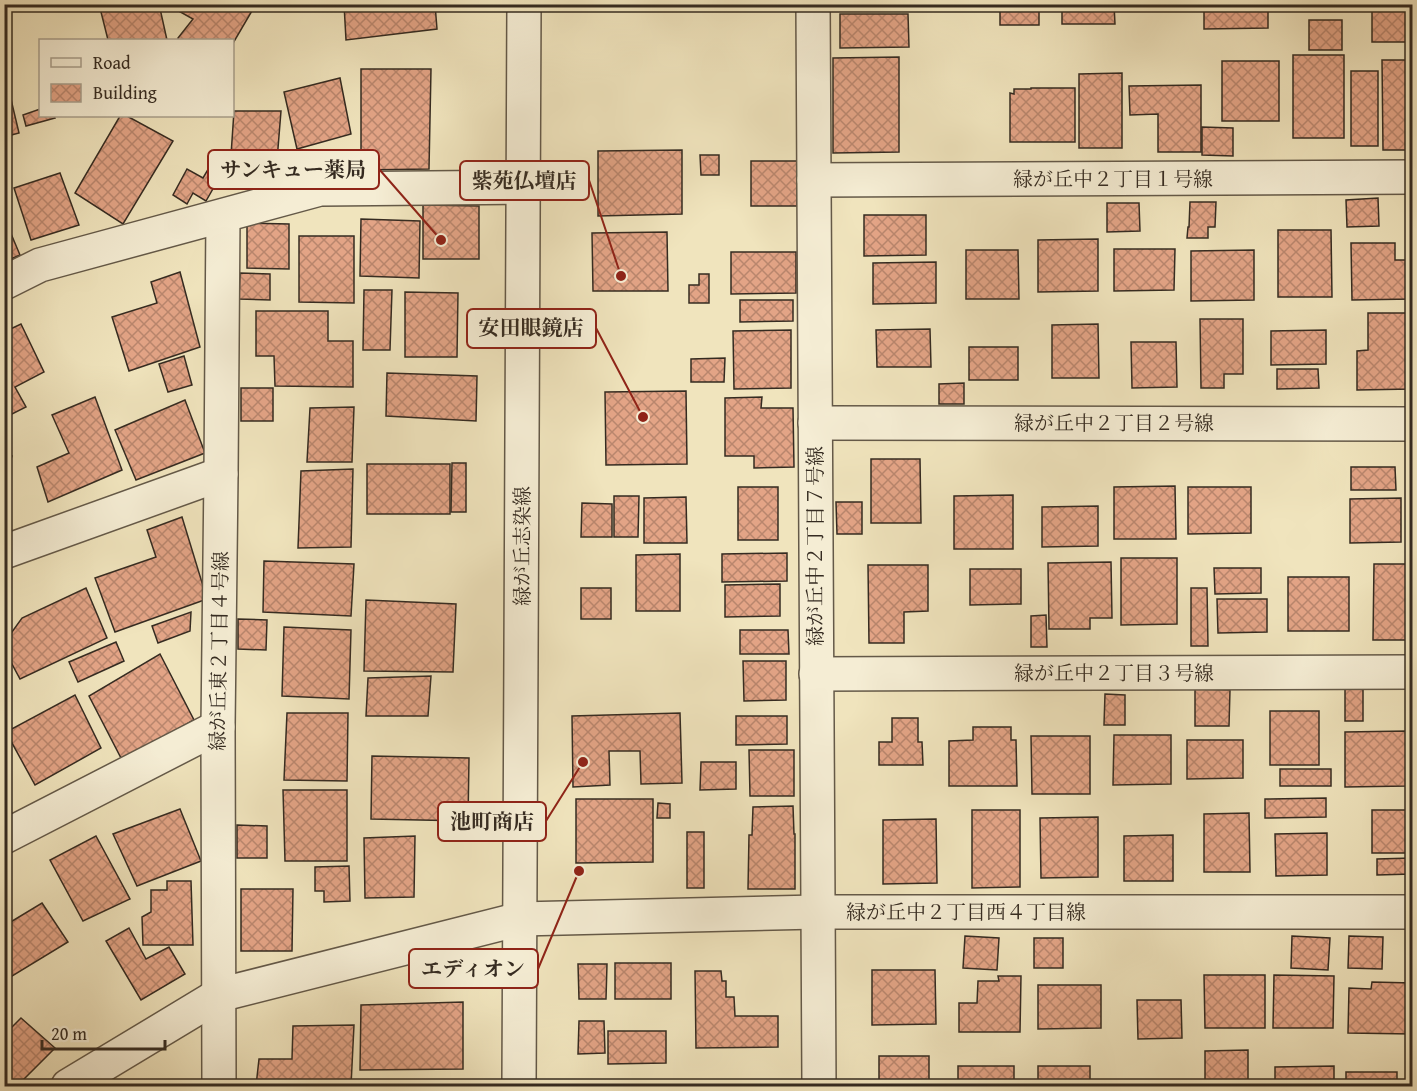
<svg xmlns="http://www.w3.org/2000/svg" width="1417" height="1091" font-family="'Gentium Book Plus','Noto Serif JP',serif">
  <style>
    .building { fill: url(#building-cross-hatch); stroke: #352b21; stroke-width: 1.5 }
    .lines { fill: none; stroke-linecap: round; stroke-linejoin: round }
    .minor-casing { stroke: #645948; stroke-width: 36 }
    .tertiary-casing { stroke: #645948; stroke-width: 36 }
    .minor { stroke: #f5edd4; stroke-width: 33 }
    .tertiary { stroke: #f5edd4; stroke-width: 33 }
    .labels { text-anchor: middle; stroke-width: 6; stroke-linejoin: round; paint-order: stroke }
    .street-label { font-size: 20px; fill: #352b21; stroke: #f5edd4 }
    .leader { fill: none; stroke: #8f2418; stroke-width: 2 }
    .callout-dot { fill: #8f2418; stroke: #f5edd4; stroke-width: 2 }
    .callout { fill: #f5edd4; stroke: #8f2418; stroke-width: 2 }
    .callout-label { font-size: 21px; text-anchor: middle; font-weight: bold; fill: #352b21 }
  </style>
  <defs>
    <pattern id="building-cross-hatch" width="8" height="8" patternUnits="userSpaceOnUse" patternTransform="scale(1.5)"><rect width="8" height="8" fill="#e3a486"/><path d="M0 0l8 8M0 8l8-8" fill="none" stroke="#b9866d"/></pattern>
  </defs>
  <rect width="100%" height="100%" fill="#f0e4bd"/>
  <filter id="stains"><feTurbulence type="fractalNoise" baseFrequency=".00333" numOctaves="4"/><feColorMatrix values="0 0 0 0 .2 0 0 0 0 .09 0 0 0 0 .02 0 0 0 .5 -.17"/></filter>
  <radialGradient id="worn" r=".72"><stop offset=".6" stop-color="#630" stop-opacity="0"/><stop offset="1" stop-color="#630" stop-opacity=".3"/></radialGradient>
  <!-- building -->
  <g class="building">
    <path d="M99,4H159L167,40H108Z"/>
    <path d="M178,4H256L232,45V40H178V38L193,19L175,9Z"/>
    <path d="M344,4H435L437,29L346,40Z"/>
    <rect x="1000" y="4" width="39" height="21"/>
    <path d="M1062,4H1114L1115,24H1062Z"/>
    <rect x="1152" y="4" width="50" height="2"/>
    <path d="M1204,4H1268V28L1204,29Z"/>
    <rect x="1372" y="4" width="40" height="38"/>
    <path d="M840,14H908L909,47L840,48Z"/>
    <rect x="1309" y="20" width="33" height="30"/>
    <rect x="1293" y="55" width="51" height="83"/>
    <path d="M899,57V152L833,153V58Z"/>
    <path d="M1382,60H1412V150H1383Z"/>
    <rect x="1222" y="61" width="57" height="60"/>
    <path d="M361,69H431L429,169L361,170Z"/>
    <path d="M4,70L19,133L4,137Z"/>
    <rect x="1351" y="71" width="27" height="75"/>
    <path d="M1122,73V148H1079V74Z"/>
    <path d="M340,78L351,134L297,149L284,92Z"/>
    <path d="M1201,85V152H1158V114L1130,115L1129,86Z"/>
    <path d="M1031,88H1075V142H1010V93L1014,94V89H1031Z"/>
    <path d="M40,109V116H54L55,118L26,126L23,115Z"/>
    <path d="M234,111H281L276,173L230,170Z"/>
    <path d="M120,116H127L173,141L123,224L75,193Z"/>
    <path d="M1202,127L1233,128V156L1202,155Z"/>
    <path d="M682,150V214L598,216V151Z"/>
    <path d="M700,155H719V175H701Z"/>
    <rect x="751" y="161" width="46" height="45"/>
    <path d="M210,166L222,173L206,201L193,193L187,204L173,195L187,169L203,178Z"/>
    <path d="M60,173L79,225L31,240L14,188Z"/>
    <path d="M1378,198L1379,226L1347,227L1346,200Z"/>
    <path d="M1190,202H1216L1215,227H1208V238H1187L1188,227H1189Z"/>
    <path d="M1107,203H1139L1140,231L1107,232Z"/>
    <path d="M423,205L479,206V259H423Z"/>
    <path d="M864,215H926V255L864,256Z"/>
    <path d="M4,217L20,255L4,262Z"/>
    <path d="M361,219L420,221L419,278L360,276Z"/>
    <path d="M247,223L289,224V269L247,268Z"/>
    <path d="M1278,230H1331L1332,297H1278Z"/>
    <path d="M667,232L668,291H593L592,233Z"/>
    <path d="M299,236H354V303L299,302Z"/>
    <path d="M1098,239V291L1038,292V240Z"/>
    <path d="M1351,243H1395V260H1412V299L1352,300Z"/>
    <path d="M1114,249H1175L1174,290L1114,291Z"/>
    <path d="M966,250H1018L1019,299H966Z"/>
    <path d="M1254,250V300L1191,301V251Z"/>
    <path d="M731,252H796V293L731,294Z"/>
    <path d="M936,262V303L873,304V263Z"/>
    <path d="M180,272L200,347L129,371L112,317L157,303L151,282Z"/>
    <path d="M240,273L270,274V300L239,299Z"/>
    <path d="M699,274H709V303H689V285H699Z"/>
    <path d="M364,290H392L390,350H363Z"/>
    <path d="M405,292L458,293L457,357H405Z"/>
    <path d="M740,300H793V321L740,322Z"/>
    <path d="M256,311H328V341H353V387L275,386L274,356H256Z"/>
    <path d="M1368,313H1412V389L1357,390V351L1368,350Z"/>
    <path d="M1200,319H1243V374H1224V388H1201Z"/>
    <path d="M21,324L44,372L15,387L26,407L4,418V332Z"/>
    <path d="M1098,324L1099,378H1052V325Z"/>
    <path d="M930,329L931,367H877L876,330Z"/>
    <path d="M791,330V388L734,389L733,331Z"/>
    <path d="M1326,330V364L1271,365V331Z"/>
    <path d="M1131,342H1176L1177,387L1132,388Z"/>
    <rect x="969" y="347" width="49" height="33"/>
    <path d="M184,356L192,385L168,392L159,364Z"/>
    <path d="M725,358L724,382H691V359Z"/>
    <path d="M1277,369H1318L1319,388L1277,389Z"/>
    <path d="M387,373L477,376L476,421L386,416Z"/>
    <path d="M964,383V404H939V384Z"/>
    <rect x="241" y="388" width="32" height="33"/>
    <path d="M686,391L687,464L606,465L605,392Z"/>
    <path d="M95,397L122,470L48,502L37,467L69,453L52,415Z"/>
    <path d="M762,397L761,408H793L794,467L754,468V456H725V398Z"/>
    <path d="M185,400L205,453L136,480L115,430Z"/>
    <path d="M354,407L352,462H307L310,408Z"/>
    <path d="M4,453L12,456L4,480Z"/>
    <path d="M871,459H920L921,523H871Z"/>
    <path d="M452,463H466V512H451Z"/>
    <rect x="367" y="464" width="83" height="50"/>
    <path d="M1351,467H1395L1396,490H1351Z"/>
    <path d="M353,469L351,547L298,548L301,471Z"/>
    <path d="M1175,486L1176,539H1114V487Z"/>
    <rect x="738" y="487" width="40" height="53"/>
    <path d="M1188,487H1251V533L1188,534Z"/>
    <path d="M1013,495V549H954V496Z"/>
    <path d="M614,496H639L638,537H614Z"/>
    <path d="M686,497L687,543H644V498Z"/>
    <path d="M1401,498V542L1350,543V499Z"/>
    <path d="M836,502H862V534H837Z"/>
    <path d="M582,503L612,504V537H581Z"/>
    <path d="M1098,506V546L1042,547V507Z"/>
    <path d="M182,517L207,599L115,632L95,578L156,557L147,530Z"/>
    <path d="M787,553V581L722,582V554Z"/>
    <path d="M680,554V611H636V555Z"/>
    <path d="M1121,558H1177V624L1121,625Z"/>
    <path d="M264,561L354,564L351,616L263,612Z"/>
    <path d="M1111,562L1112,618H1090V629H1049L1048,563Z"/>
    <path d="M1374,564H1412V640H1373Z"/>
    <path d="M868,565H928V611L904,612V643H869Z"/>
    <path d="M1214,568H1261V593L1215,594Z"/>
    <path d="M970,569H1021V604L970,605Z"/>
    <rect x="1288" y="577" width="61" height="54"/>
    <path d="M780,584V616L725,617V585Z"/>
    <path d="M86,588L107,638L20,679L4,649V643L22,618Z"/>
    <rect x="581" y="588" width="30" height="31"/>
    <path d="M1191,588H1207L1208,646H1191Z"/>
    <path d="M1217,599H1267V632L1218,633Z"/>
    <path d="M366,600L456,604L453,672L364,671Z"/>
    <path d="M191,612L190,631L158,643L152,626Z"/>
    <path d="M1046,615L1047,647H1031V616Z"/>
    <path d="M238,619L267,620L266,650L238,649Z"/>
    <path d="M284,627L351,630L349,699L282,696Z"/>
    <path d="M740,630H788L789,654H740Z"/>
    <path d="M116,642L124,661L78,682L69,662Z"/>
    <path d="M160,654L194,720L122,760L89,696Z"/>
    <path d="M743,661H786V700L744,701Z"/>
    <path d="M431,676L428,716H366L368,678Z"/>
    <rect x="1345" y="688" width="18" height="33"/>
    <path d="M1195,689L1230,690L1229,726H1195Z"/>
    <path d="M1105,694L1125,695V725H1104Z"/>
    <path d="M75,695L101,748L35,785L6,732Z"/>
    <rect x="1270" y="711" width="49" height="54"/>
    <path d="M287,713H348L347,781L284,780Z"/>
    <path d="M680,713L682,783L641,784L640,751H609L610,785L573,787L572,716Z"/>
    <path d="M736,716H787V744L736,745Z"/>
    <path d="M892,718H918V742H922L923,765H879V742H892Z"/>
    <path d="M973,727H1011V740H1016L1017,786H949V741L973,740Z"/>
    <path d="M1407,731V786L1345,787V732Z"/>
    <path d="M1114,735H1171V784L1113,785Z"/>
    <path d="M1031,736H1090V794H1032Z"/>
    <path d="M1187,740H1243V778L1187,779Z"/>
    <path d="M749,750H794V796H750Z"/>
    <path d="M372,756L469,758L468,821L371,819Z"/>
    <path d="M701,762H736V789L700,790Z"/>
    <rect x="1280" y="769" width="51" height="17"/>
    <path d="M283,790H347V861H285Z"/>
    <path d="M1326,798V817L1265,818V799Z"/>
    <path d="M576,799H653V862L576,863Z"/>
    <path d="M658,803L670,804V818H657Z"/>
    <path d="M793,806L794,834H795V889H748L749,835H752L753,807Z"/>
    <path d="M180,809L201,861L137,886L113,834Z"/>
    <path d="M972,810H1020V887L972,888Z"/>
    <rect x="1372" y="810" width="40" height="43"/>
    <path d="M1249,813L1250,872H1204V814Z"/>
    <path d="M1098,817V877L1041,878L1040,818Z"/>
    <path d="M936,819L937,883L883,884V820Z"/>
    <path d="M237,825L267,826V858H237Z"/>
    <rect x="687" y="832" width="17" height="56"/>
    <path d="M1327,833V875L1276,876L1275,834Z"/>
    <path d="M1173,835V881H1124V836Z"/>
    <path d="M96,836L130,899L83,921L50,860Z"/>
    <path d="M415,836L414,897L365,898L364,838Z"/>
    <path d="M1412,858V874L1377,875V859Z"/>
    <path d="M349,866L350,901L324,902V891H315V867Z"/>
    <path d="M167,881H191L193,945H143L142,917L151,912V890H167Z"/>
    <path d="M241,889H293L292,951H241Z"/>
    <path d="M42,903L68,942L4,981V926Z"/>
    <path d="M129,928L146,959L169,947L185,974L141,1000L106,941Z"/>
    <path d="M965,936L999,938L997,970L963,968Z"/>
    <path d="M1292,936L1330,938L1328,970L1291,968Z"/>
    <path d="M1349,936L1383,937L1382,969L1348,968Z"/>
    <rect x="1034" y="938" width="29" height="30"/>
    <rect x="615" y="963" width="56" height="36"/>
    <path d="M578,964H607L606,999H579Z"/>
    <path d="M872,970H935L936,1024L872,1025Z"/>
    <path d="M695,971H721L722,981H726V997H734L735,1016H778V1047L696,1048Z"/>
    <path d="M1204,975H1265V1028H1205Z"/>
    <path d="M1274,975L1334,976L1333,1028H1273Z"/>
    <path d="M998,976H1021L1020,1032H959V1003H977L978,981H999Z"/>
    <path d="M1372,982L1412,983V1034L1348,1033L1349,988L1371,989Z"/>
    <path d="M1038,985H1101V1028L1038,1029Z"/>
    <path d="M1137,1000H1181L1182,1038L1138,1039Z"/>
    <path d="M463,1002V1069L360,1070L361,1005Z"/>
    <path d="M21,1018L55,1048L17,1086H4V1035Z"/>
    <path d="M579,1021H604L605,1053L578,1054Z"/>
    <path d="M354,1025L351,1086H256L259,1059H292L293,1026Z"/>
    <path d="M608,1031H666V1063L608,1064Z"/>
    <path d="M1248,1050V1083L1254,1082V1086H1205V1051Z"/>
    <rect x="879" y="1056" width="50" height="30"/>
    <rect x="958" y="1066" width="56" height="20"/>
    <rect x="1038" y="1066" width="52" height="20"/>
    <path d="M1334,1066V1086H1275V1067Z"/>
    <rect x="1346" y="1072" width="51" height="14"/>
    <path d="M361,1082L424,1084V1086H361Z"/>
    <rect x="760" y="1083" width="36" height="3"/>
    <rect x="1121" y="1085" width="54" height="1"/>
  </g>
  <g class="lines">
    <defs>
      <g id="minor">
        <path d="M813,4L819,1086"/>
        <path d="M814,180L1412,177"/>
        <path d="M4,283L40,265L320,189L523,187"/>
        <path d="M815,423L1412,424"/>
        <path d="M4,552L221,474"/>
        <path d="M816,674L1412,672"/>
        <path d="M4,837L218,727"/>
        <path d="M68,1086L219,995L520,919L817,912H1412"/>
        <path d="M219,1086L218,727L221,474L223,216"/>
      </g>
      <path id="tertiary" d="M519,1086L524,4"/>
    </defs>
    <!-- minor casing -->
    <use href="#minor" class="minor-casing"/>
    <!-- tertiary casing -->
    <use href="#tertiary" class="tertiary-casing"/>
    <!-- minor -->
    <use href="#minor" class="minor"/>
    <!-- tertiary -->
    <use href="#tertiary" class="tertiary"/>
  </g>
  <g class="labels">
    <!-- street labels -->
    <g class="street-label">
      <text x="1113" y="186">緑が丘中２丁目１号線</text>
      <text x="1114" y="430">緑が丘中２丁目２号線</text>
      <text transform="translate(522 546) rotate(-90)" y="7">緑が丘志染線</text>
      <text transform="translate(815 546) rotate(-90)" y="7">緑が丘中２丁目７号線</text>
      <text transform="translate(219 651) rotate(-89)" y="7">緑が丘東２丁目４号線</text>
      <text x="1114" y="680">緑が丘中２丁目３号線</text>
      <text x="966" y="919">緑が丘中２丁目西４丁目線</text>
    </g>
  </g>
  <!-- callouts -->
  <path class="leader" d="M441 240L379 169M621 276L589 180M643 417L596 328M583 762L546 821M579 871L538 969"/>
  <g class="callout-dot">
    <circle cx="441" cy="240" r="6"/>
    <circle cx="621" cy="276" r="6"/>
    <circle cx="643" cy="417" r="6"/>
    <circle cx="583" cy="762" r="6"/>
    <circle cx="579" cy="871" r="6"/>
  </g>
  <g class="callout">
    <rect x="208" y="150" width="171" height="39" rx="6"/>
    <rect x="460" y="161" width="129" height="39" rx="6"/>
    <rect x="467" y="309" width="129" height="39" rx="6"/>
    <rect x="438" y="802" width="108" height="39" rx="6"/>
    <rect x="409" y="949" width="129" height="39" rx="6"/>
  </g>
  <g class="callout-label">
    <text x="293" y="177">サンキュー薬局</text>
    <text x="524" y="188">紫苑仏壇店</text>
    <text x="531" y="335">安田眼鏡店</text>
    <text x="492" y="829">池町商店</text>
    <text x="473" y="976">エディオン</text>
  </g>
  <!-- margin -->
  <rect width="1417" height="1091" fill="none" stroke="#f0e4bd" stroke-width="24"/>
  <rect x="6" y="6" width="1405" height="1079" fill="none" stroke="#352b21" stroke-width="3"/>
  <rect x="12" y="12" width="1393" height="1067" fill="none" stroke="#352b21" stroke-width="1.5"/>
  <!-- legend -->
  <rect x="39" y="39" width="195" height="78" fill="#f5edd4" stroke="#a89f8c" stroke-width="1.5"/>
  <rect x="51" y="58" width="30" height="9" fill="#f5edd4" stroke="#a89f8c" stroke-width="1.5"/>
  <text x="93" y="69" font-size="18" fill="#352b21">Road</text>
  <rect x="51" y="84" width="30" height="18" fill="url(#building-cross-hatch)" stroke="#a89f8c" stroke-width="1.5"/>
  <text x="93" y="99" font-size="18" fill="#352b21">Building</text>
  <!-- scale -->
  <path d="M42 1040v9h123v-9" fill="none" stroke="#352b21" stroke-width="3"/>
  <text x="51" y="1040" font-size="18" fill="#352b21" stroke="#f5edd4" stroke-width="4.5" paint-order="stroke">20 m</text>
  <rect width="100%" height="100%" filter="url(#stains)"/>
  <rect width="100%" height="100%" fill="url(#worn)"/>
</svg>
